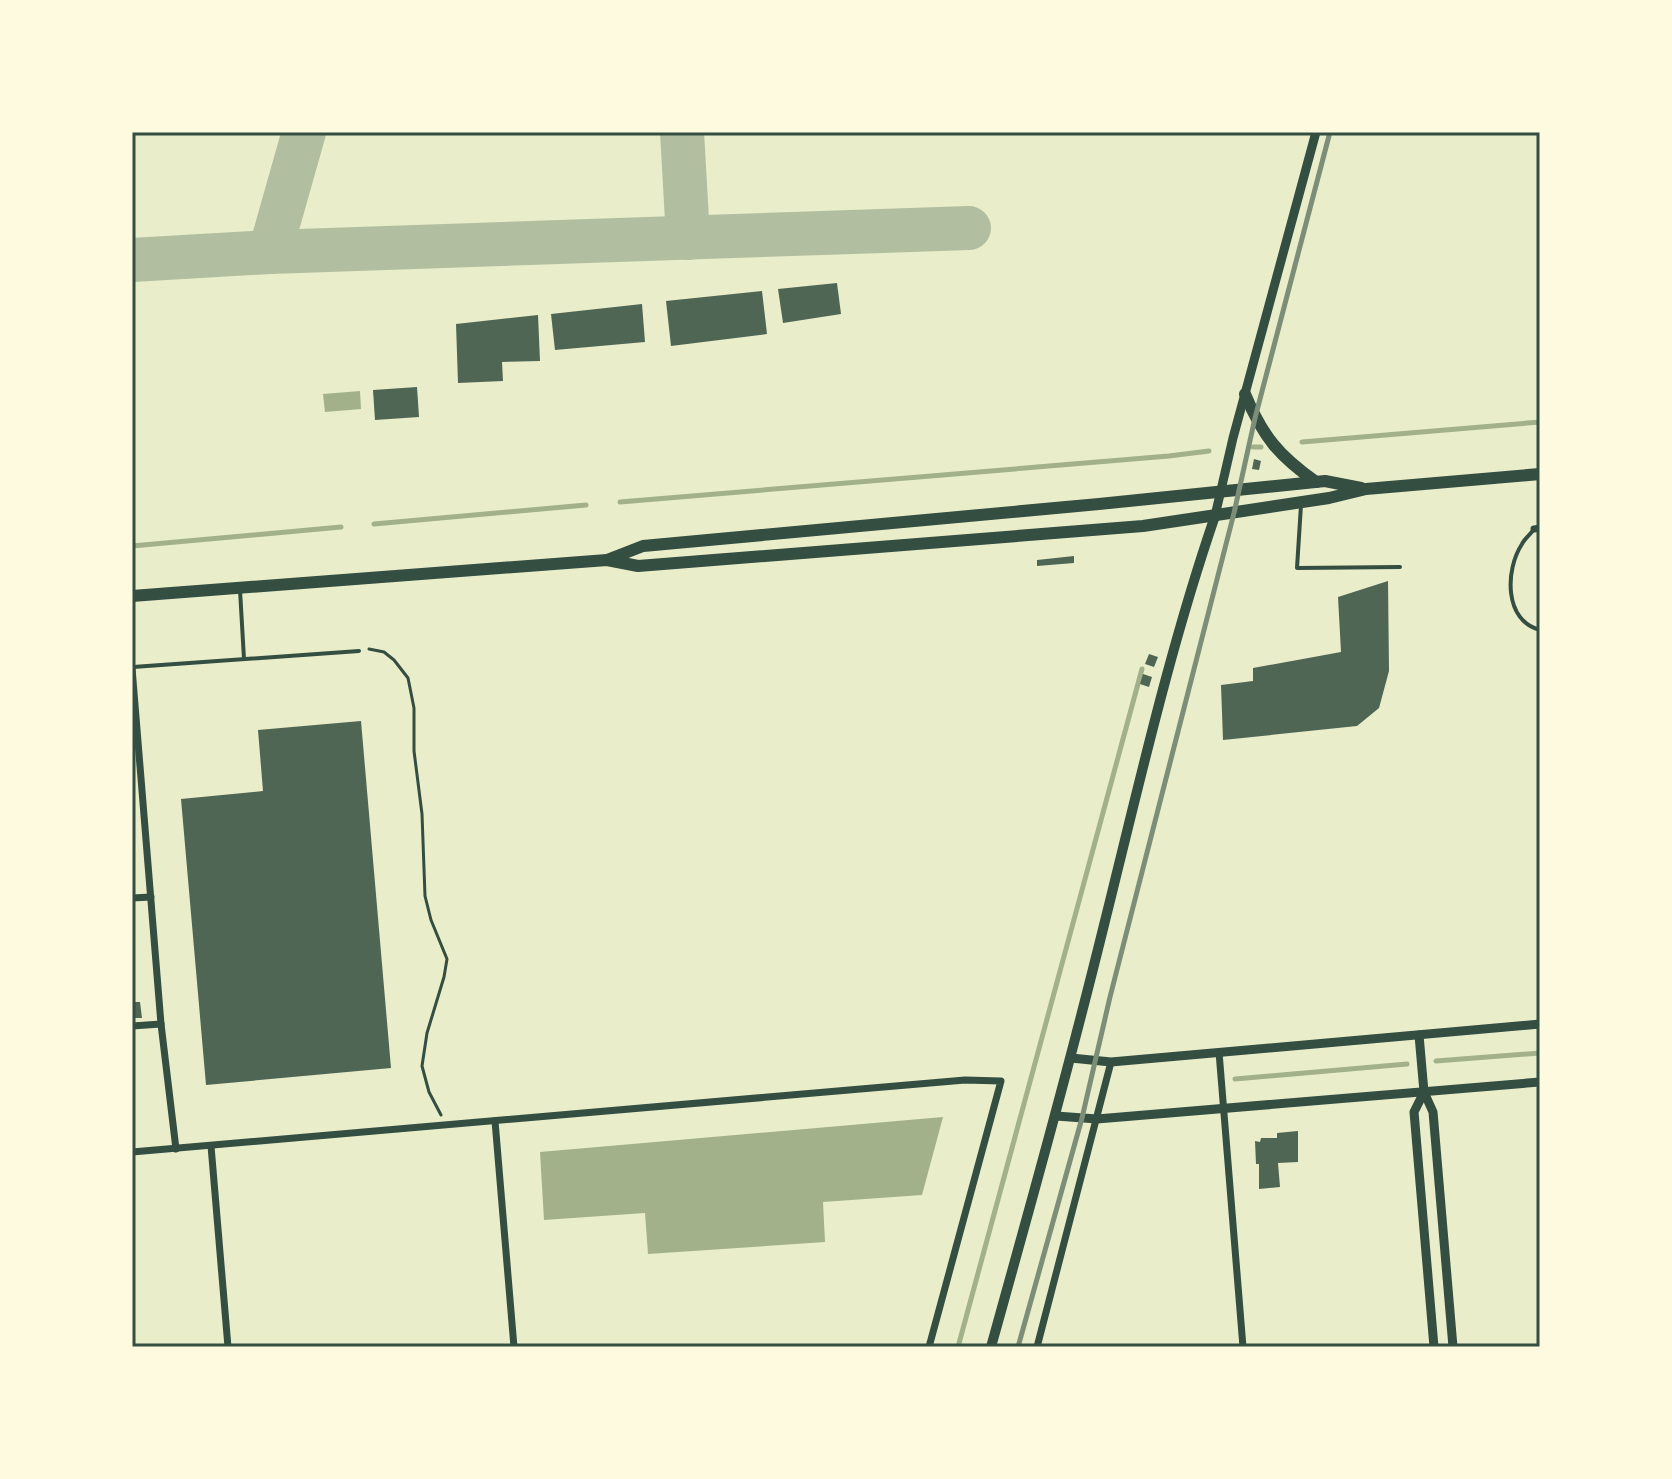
<svg xmlns="http://www.w3.org/2000/svg" width="1672" height="1479" font-family="Raleway,sans-serif">
  <style>
    .water { fill: #a3b18a }
    .lines { fill: none; stroke-linecap: round; stroke-linejoin: round }
    .stream { stroke: #a3b18a; stroke-width: 5 }
    .taxiway { stroke: #b2bea0; stroke-width: 44 }
    .building { fill: #4f6655 }
    .path { stroke: #344e41; stroke-width: 3 }
    .service { stroke: #344e41; stroke-width: 4 }
    .minor { stroke: #344e41; stroke-width: 7 }
    .tertiary { stroke: #344e41; stroke-width: 9 }
    .secondary { stroke: #344e41; stroke-width: 10 }
    .primary { stroke: #344e41; stroke-width: 12 }
    .rail { stroke: #7c8e77; stroke-width: 5 }
    .neatline { fill: none; stroke: #344e41; stroke-width: 3 }
  </style>
  <rect width="100%" height="100%" fill="#e9edc9"/>
  <!-- water -->
  <g class="water">
    <path d="M360,391L361,409L325,412L323,394Z"/>
    <path d="M943,1117L922,1195L823,1202L825,1242L648,1254L645,1213L544,1220L540,1152Z"/>
  </g>
  <g class="lines">
    <!-- stream -->
    <g class="stream">
      <path d="M1302,442L1540,422"/>
      <path d="M1253,447H1261"/>
      <path d="M620,502L1169,456L1209,451"/>
      <path d="M374,524L586,505"/>
      <path d="M132,546L341,527"/>
      <path d="M1436,1061L1540,1053"/>
      <path d="M1235,1079L1407,1064"/>
      <path d="M958,1347L1142,669"/>
    </g>
    <!-- taxiway -->
    <g class="taxiway">
      <path d="M682,132L688,238"/>
      <path d="M270,252L304,132"/>
      <path d="M132,260L270,252L969,228"/>
    </g>
  </g>
  <!-- building -->
  <g class="building">
    <path d="M837,283L841,314L783,323L778,289Z"/>
    <path d="M762,291L767,334L671,346L666,301Z"/>
    <path d="M642,304L645,342L555,350L551,314Z"/>
    <path d="M538,315L540,361L502,362L503,381L458,383L456,324Z"/>
    <path d="M417,387L419,417L375,420L373,390Z"/>
    <path d="M1254,459L1261,461L1259,470L1252,469Z"/>
    <path d="M1074,556V563L1037,566V560Z"/>
    <path d="M1388,581L1389,671L1379,708L1357,726L1223,740L1221,685L1253,681V668L1341,652L1338,597Z"/>
    <path d="M1149,654L1158,657L1154,667L1145,664Z"/>
    <path d="M1143,674L1152,677L1149,687L1140,684Z"/>
    <path d="M361,721L391,1068L206,1085L181,799L263,791L258,730Z"/>
    <path d="M132,1002H140L142,1018H132Z"/>
    <path d="M1298,1131V1162L1278,1163L1280,1187L1259,1189V1164H1256L1255,1141L1260,1142L1261,1138H1277V1133Z"/>
  </g>
  <g class="lines">
    <!-- path -->
    <path class="path" d="M369,649L384,652L394,660L408,678L414,708V751L422,814L425,896L431,920L447,959L444,977L427,1033L422,1066L429,1092L441,1115"/>
    <!-- service -->
    <g class="service">
      <path d="M1301,505L1297,568L1400,567"/>
      <path d="M1534,529C1531,534 1525,538 1522,544C1505,570 1504,621 1540,630"/>
      <path d="M240,590L244,659"/>
      <path d="M133,667L359,651"/>
    </g>
    <!-- minor -->
    <g class="minor">
      <path d="M1534,529L1540,528"/>
      <path d="M132,668L161,1024L176,1149"/>
      <path d="M132,898L151,897"/>
      <path d="M132,1026L161,1024"/>
      <path d="M1219,1052L1243,1347"/>
      <path d="M495,1121L514,1347"/>
      <path d="M211,1146L228,1347"/>
      <path d="M132,1152L965,1080L1001,1081L929,1347"/>
      <path d="M1037,1347L1111,1062"/>
    </g>
    <!-- tertiary -->
    <g class="tertiary">
      <path d="M1215,516L1233,438L1316,132"/>
      <path d="M1419,1035L1424,1092L1433,1112L1453,1347"/>
      <path d="M1071,1058L1111,1062L1540,1024"/>
      <path d="M1424,1092L1414,1112L1434,1347"/>
      <path d="M1056,1116L1097,1119L1540,1082"/>
    </g>
    <!-- secondary -->
    <path class="secondary" d="M991,1347C1030,1207 1069,1067 1104,925C1138,789 1169,650 1215,516"/>
    <!-- primary -->
    <g class="primary">
      <path d="M1245,394C1263,437 1279,456 1316,482"/>
      <path d="M607,560L643,546L1099,504L1325,481L1361,488"/>
      <path d="M132,596L607,560L638,566L1143,526L1329,498L1366,489L1540,474"/>
    </g>
    <!-- rail -->
    <path class="rail" d="M1018,1347L1082,1118L1110,997L1234,513L1255,418L1330,132"/>
  </g>
  <!-- border -->
  <rect width="1672" height="1479" fill="none" stroke="#fefae0" stroke-width="268"/>
  <rect x="134" y="134" width="1404" height="1211" class="neatline"/>
</svg>
